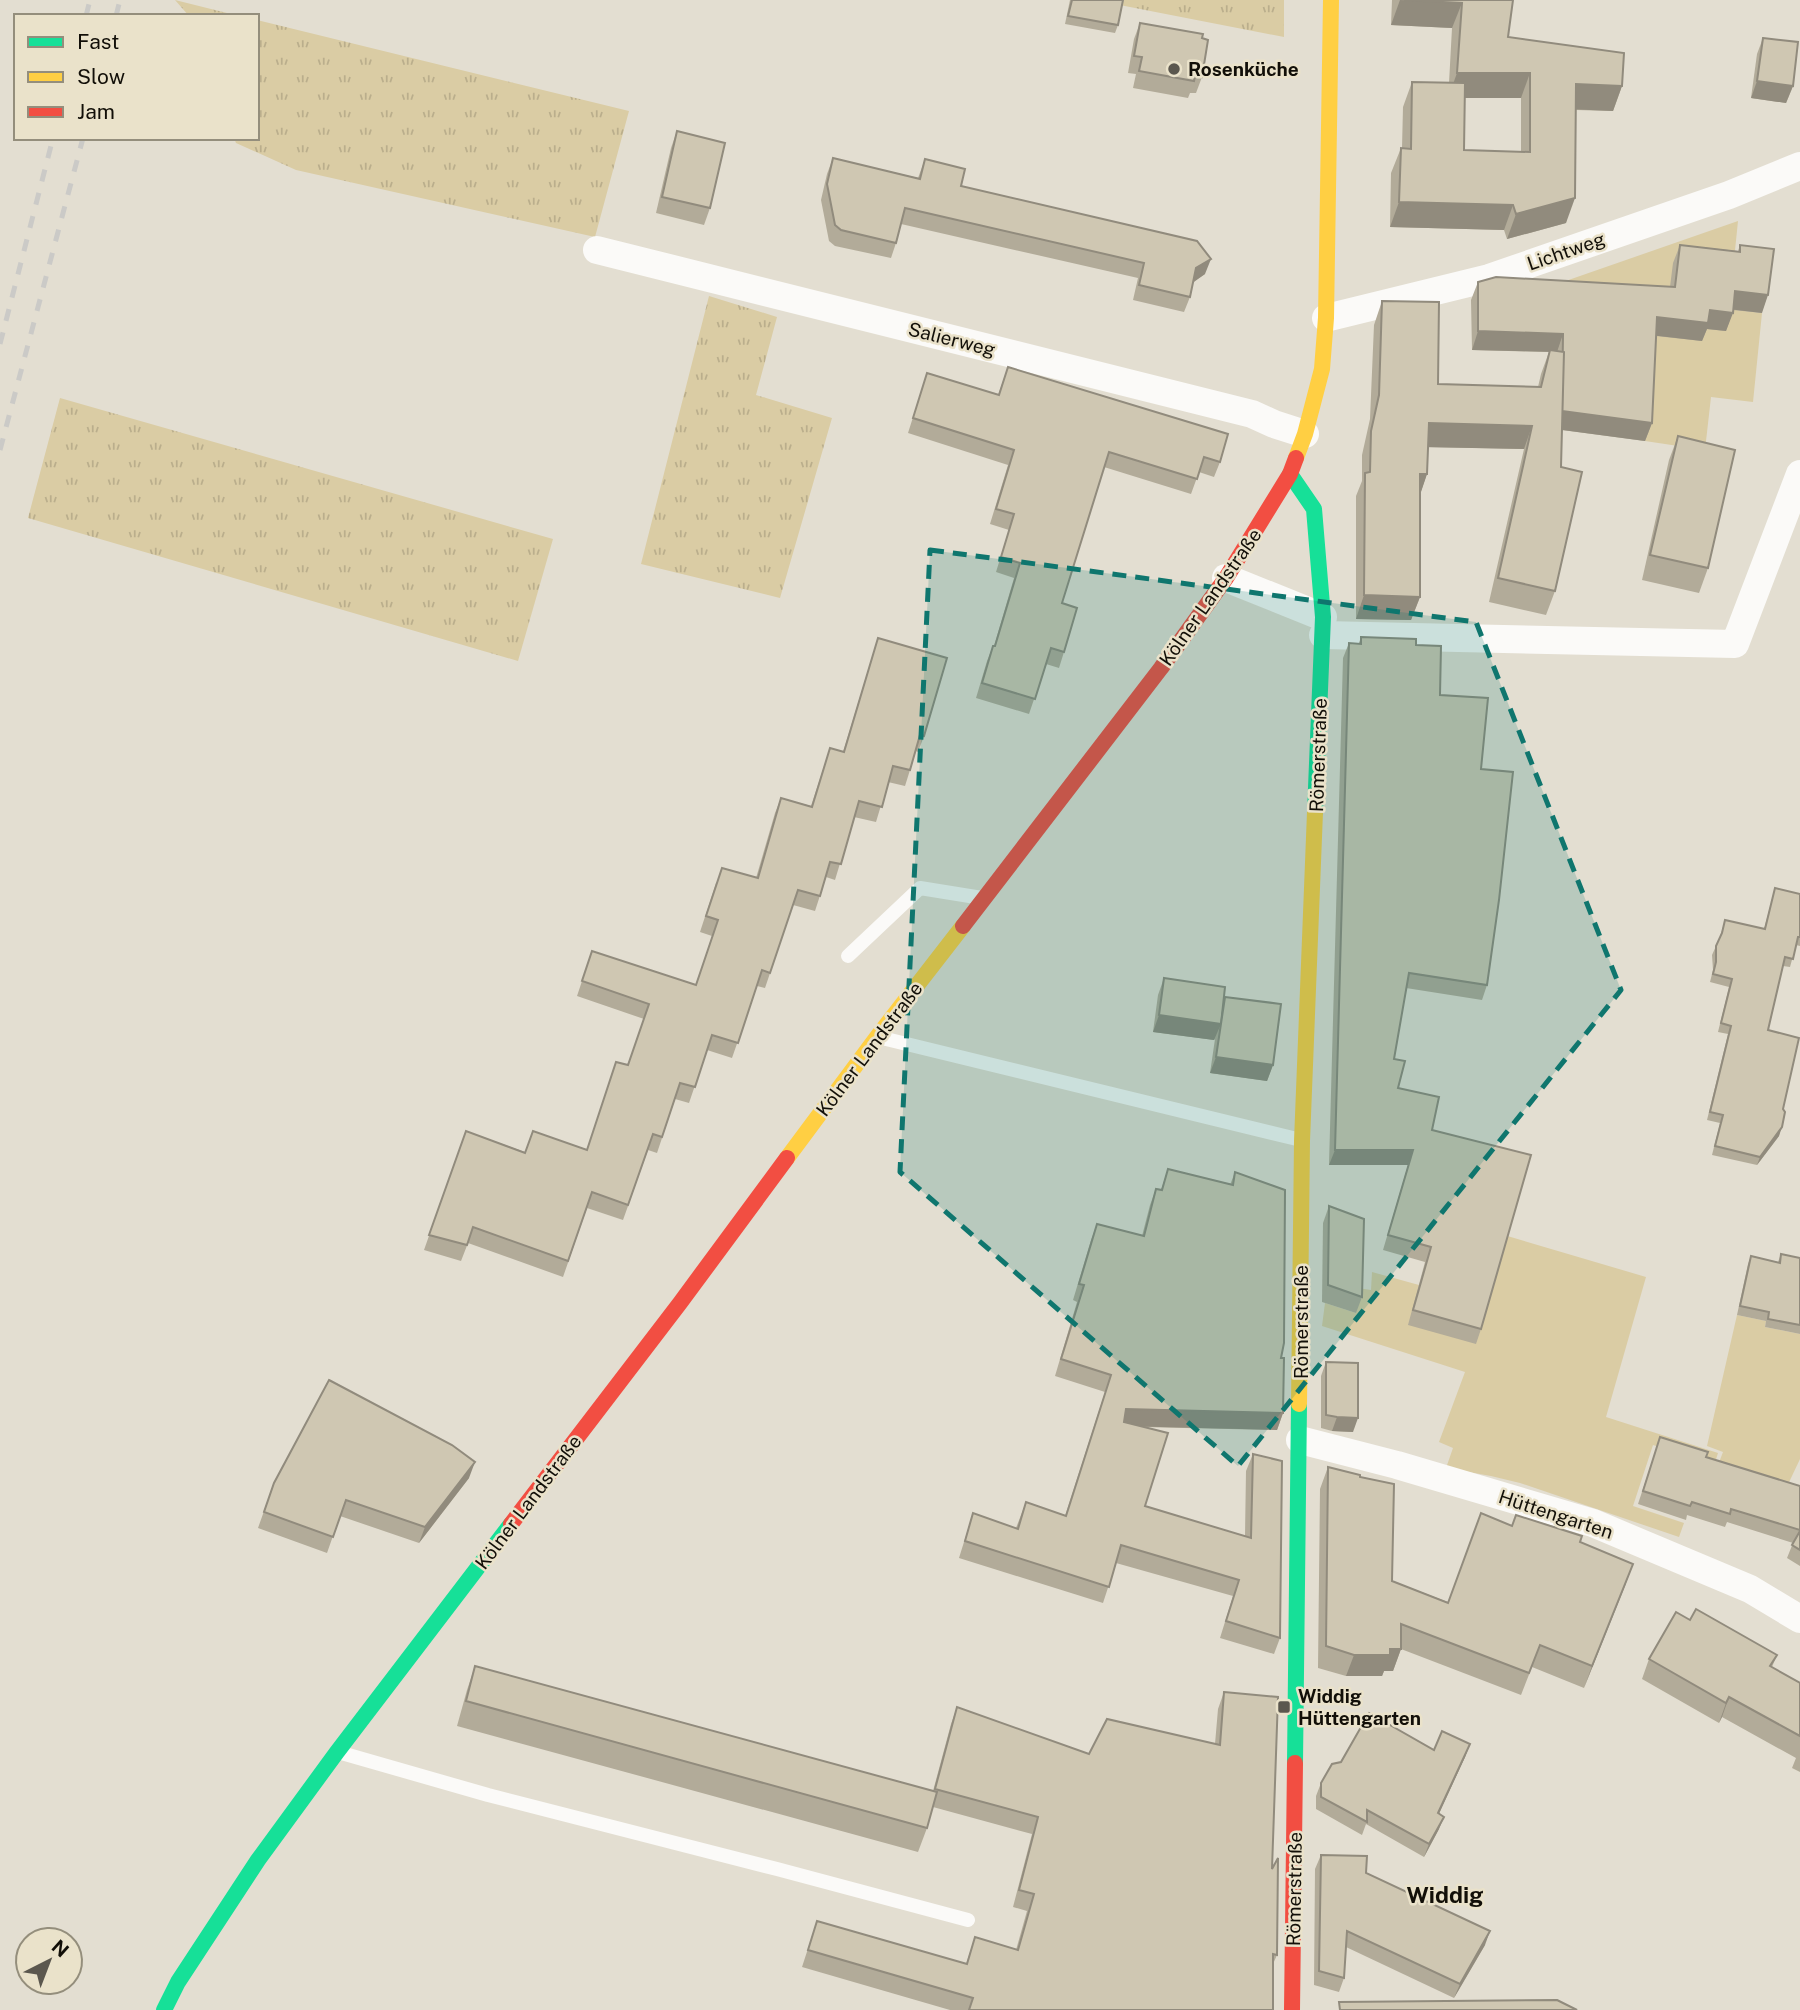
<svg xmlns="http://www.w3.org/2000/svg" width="1800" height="2010" font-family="'Public Sans',sans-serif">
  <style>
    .grass { fill: url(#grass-tufts) }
    .garden { fill: #dacca4 }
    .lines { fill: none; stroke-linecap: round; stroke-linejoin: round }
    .lane { stroke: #fbfaf8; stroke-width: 14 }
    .street { stroke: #fbfaf8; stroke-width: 28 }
    .fast { stroke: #16e098; stroke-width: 16 }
    .slow { stroke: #ffcf43; stroke-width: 16 }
    .jam { stroke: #f24e42; stroke-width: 16 }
    .rail { stroke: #cbcac7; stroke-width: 5; stroke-dasharray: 12 12; stroke-linecap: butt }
    .wall { fill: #b2ab99; fill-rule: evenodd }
    .shaded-wall { fill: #918b7d }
    .building { fill: #cfc7b2; stroke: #918b7d; stroke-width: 2 }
    .marked { fill: #0f766e; fill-opacity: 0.2; stroke: #0f766e; stroke-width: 5; stroke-dasharray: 14 9; stroke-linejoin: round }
    .poi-dot { fill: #5b574e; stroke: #eae2ca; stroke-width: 2.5 }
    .labels { text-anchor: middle; stroke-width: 5; stroke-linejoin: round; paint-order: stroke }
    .poi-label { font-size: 19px; font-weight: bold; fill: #120f08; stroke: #eae2ca; text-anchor: start }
    .street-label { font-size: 19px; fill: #120f08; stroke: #eae2ca }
    .quarter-label { font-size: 23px; font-weight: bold; fill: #120f08; stroke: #eae2ca }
  </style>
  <defs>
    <pattern id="grass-tufts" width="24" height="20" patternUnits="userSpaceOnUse" patternTransform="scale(1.75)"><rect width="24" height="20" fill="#dacca4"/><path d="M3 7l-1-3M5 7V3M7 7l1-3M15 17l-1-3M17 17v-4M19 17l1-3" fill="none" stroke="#baae8c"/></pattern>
  </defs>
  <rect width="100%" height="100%" fill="#e3ded1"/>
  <!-- grass -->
  <g class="grass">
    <path d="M175,0L239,16H189Z"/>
    <path d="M1094,0H1284V37Z"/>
    <path d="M257,20L629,111L595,237L296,170L236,143L234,138H257Z"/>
    <path d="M709,296L777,317L756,395L832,418L780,598L641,564Z"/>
    <path d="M60,398L553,539L518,661L28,518Z"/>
  </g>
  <!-- garden -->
  <g class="garden">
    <path d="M1738,221L1733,270L1703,328L1728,309L1762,313L1753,402L1711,397L1705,450L1645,441L1557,284Z"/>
    <path d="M1460,1222L1646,1277L1606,1417L1718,1453L1708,1485V1463L1653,1445L1633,1506L1684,1523L1679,1537L1520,1483L1491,1476L1446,1468L1453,1448L1439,1442L1465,1372L1322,1326L1325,1303L1356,1313L1357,1288L1371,1290L1372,1272L1419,1285Z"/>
    <path d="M1737,1315L1766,1321L1765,1327L1800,1334V1459L1783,1495L1715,1473L1723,1452L1707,1446Z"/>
  </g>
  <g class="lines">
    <!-- lane -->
    <g class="lane">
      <path d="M848,956L920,888L982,898"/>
      <path d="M882,1038L1301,1140"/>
      <path d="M338,1752L488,1795L777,1869L968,1920"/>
    </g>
    <!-- street -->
    <g class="street">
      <path d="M597,250L1252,414L1274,424L1305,434"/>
      <path d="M1326,318L1489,278L1729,195L1800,166"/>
      <path d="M1226,578L1323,617"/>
      <path d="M1323,635L1735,644L1800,474"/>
      <path d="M1300,1440L1397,1465L1593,1523L1750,1589L1800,1619"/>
    </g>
    <!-- fast -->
    <g class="fast">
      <path d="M1290,474L1314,509L1323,617L1315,812"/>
      <path d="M1295,1763L1299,1404"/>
      <path d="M164,2010L178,1982L258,1860L337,1752L511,1524"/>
    </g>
    <!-- slow -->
    <g class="slow">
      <path d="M1296,458L1305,434L1322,369L1326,318L1331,0"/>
      <path d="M787,1158L877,1037L963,926"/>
      <path d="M1299,1404L1302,1141L1315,812"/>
    </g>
    <!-- jam -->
    <g class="jam">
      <path d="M963,926L1161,668L1226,578L1290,474L1296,458"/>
      <path d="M511,1524L680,1303L787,1158"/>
      <path d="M1292,2010L1295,1763"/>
    </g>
    <!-- rail -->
    <g class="rail">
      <path d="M86,16L90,0"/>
      <path d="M116,16L120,0"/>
      <path d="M0,344L53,138"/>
      <path d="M0,450L83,138"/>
    </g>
  </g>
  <!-- wall -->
  <g class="wall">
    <path d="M1070,0H1123L1118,25L1115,33L1065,24Z"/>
    <path d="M1392,0H1513L1508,37L1622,86L1613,111L1576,110L1566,223L1507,239L1504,230L1390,227L1391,173L1401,148H1402L1403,107L1412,82L1449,83L1452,28L1391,25ZM1465,98H1521V152L1464,150Z"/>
    <path d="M1140,23L1202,38V77L1196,93H1190L1188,98L1133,88L1136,74L1128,73L1134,39Z"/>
    <path d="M1763,38L1793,86L1786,103L1751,98L1757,54Z"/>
    <path d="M677,131L710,208L704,225L656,213L671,148Z"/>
    <path d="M833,158L918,178L925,159L961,186L1205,274L1193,282L1190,297L1184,312L1133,300L1138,278L901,224L896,243L891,258L835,246L829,241L821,200L827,174Z"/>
    <path d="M1680,245L1738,251L1740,245L1762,313L1733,310L1726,331L1707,329L1702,341L1656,336L1652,423L1645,441L1562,430L1555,591L1546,615L1489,602L1524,449L1428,447L1427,474L1420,494V597L1411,620L1356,619V496L1362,481V455L1370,419L1374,325L1382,301L1438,384L1538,387L1541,374L1549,352L1472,350L1471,300L1478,282L1670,287L1673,263Z"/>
    <path d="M1008,367L1220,462L1214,477L1199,472L1191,494L1104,467L1062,603L1064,652L1059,668L1046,664L1029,714L976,698L987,661L993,646H994L1014,578L996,572L1009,530L990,524L1008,465L908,433L927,373L998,395Z"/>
    <path d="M1678,436L1708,568L1699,593L1642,580L1669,460Z"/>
    <path d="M1361,637L1416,645L1440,695L1481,769L1487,985L1482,1000L1406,988L1394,1059L1398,1088L1432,1130L1481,1329L1476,1344L1408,1325L1425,1262L1383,1250L1408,1165H1329L1343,658L1349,643H1359Z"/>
    <path d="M878,638L924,736L918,752L916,751L910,770L905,786L888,782L876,822L854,817L835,880L826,877L815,911L793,905L765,988L757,986L732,1058L707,1050L689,1103L675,1099L657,1153L648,1150L623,1220L587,1208L563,1277L468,1243L461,1261L424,1250L466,1131L525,1152L587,1150L628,1065L644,1019L577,996L592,951L696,985L712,936L700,932L716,883L756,878L775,813L781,798L811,806L830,748L843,752Z"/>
    <path d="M1775,888L1800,894V946L1796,945L1790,967L1783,966L1768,1030L1783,1109L1779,1136L1757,1165L1712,1155L1720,1123L1707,1120L1728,1034L1718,1032L1729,987L1710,982L1713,970L1712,955L1720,937L1725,920L1764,929Z"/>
    <path d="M1164,978L1224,999L1273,1065L1267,1081L1210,1073L1215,1039L1214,1040L1153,1032L1158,995Z"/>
    <path d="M1168,1169L1230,1185L1235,1172L1281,1358L1283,1413L1277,1430L1141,1427L1145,1506L1245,1536L1246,1471L1253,1454L1280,1638L1274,1654L1220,1638L1233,1596L1116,1563L1103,1603L959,1558L973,1513L1016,1528L1026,1502L1065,1516L1105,1392L1055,1376L1077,1302L1073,1300L1091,1240L1097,1224L1142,1236L1150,1205L1156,1189L1161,1190Z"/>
    <path d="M1329,1206L1362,1297L1356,1313L1322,1302L1323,1223Z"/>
    <path d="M1781,1254L1800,1258V1334L1765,1327L1766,1321L1737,1315L1748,1264L1751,1256L1778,1262Z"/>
    <path d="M1326,1362L1353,1432L1332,1431L1321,1428V1376Z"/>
    <path d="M1660,1437L1706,1457L1800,1486V1566L1787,1558L1793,1543L1727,1522L1725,1527L1687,1515L1686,1520L1638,1504Z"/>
    <path d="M1328,1467L1392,1581L1448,1602L1512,1526L1580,1542L1633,1564L1584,1688L1532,1667L1521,1695L1401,1649L1393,1671H1384L1382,1676H1346L1318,1668L1320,1489Z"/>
    <path d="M469,1478L419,1543L340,1516L327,1553L258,1528L274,1483Z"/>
    <path d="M1690,1620L1777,1655L1772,1667L1800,1683V1772L1792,1768L1796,1758L1722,1717L1719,1723L1642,1679L1649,1659Z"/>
    <path d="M475,1666L933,1791L951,1724L957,1707L1089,1754L1215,1744L1218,1709L1224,1692L1272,1869L1277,1955L1273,1964V2010H950L802,1967L817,1921L966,1964L975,1937L1016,1950L1027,1911L1013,1907L1032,1834L933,1807L927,1828L918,1852L457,1726L467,1690Z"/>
    <path d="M1470,1744L1465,1757L1439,1814V1829L1424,1857L1366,1824L1362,1835L1316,1809V1796L1321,1783L1434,1750Z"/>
    <path d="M1321,1855L1366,1873L1485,1945L1454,1998L1346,1947L1344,1978L1339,1992L1314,1985L1315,1869Z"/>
  </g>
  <!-- shaded-wall -->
  <g class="shaded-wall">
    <path d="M1400,0L1462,3L1452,28L1391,25Z"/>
    <path d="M1457,73H1530L1521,98H1448Z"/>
    <path d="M1757,81L1793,86L1786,103L1751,98Z"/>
    <path d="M1576,84L1622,86L1613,111L1567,109Z"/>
    <path d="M1575,198L1566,223L1507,239L1516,214Z"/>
    <path d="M1399,202L1513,205L1504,230L1390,227Z"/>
    <path d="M1211,259L1205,274L1191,284L1196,268Z"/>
    <path d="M1735,291L1768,295L1762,313L1728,309Z"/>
    <path d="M1710,310L1733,313L1726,331L1707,329L1702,341L1650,335L1657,317Z"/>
    <path d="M1478,331L1563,334L1557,352L1472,350Z"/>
    <path d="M1562,411L1652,423L1645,441L1555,429Z"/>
    <path d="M1429,423L1532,426L1524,449L1420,447Z"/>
    <path d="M1420,474H1427L1419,498Z"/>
    <path d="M1364,595L1420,597L1411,620L1356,619Z"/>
    <path d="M1159,1015L1221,1024L1214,1040L1153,1032Z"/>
    <path d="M1216,1057L1273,1065L1267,1081L1210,1073Z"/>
    <path d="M1782,1127L1779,1136L1757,1165L1760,1157Z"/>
    <path d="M1335,1150H1413L1408,1165H1329Z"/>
    <path d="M1126,1409L1283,1413L1277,1430L1120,1426Z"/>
    <path d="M1337,1417L1358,1418L1353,1432L1332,1431Z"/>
    <path d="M475,1462L469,1478L419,1543L425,1527Z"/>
    <path d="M1633,1564L1625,1586L1584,1688L1592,1666Z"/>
    <path d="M1390,1649H1401L1393,1671H1384L1382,1676H1346L1354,1655Z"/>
    <path d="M1729,1697L1722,1717L1719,1723L1726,1703Z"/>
    <path d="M1470,1744L1465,1757L1433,1826L1438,1813Z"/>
    <path d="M1444,1817L1439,1829L1424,1857L1429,1844Z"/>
    <path d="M1490,1931L1485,1945L1454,1998L1460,1984Z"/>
  </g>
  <!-- building -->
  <g class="building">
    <path d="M1072,0H1123L1118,25L1068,16Z"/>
    <path d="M1404,0H1513L1508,37L1624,53L1622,86L1576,84L1575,198L1516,214L1513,205L1399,202L1401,148L1411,149L1412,82L1465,83L1464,150L1530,152V73H1457L1462,3Z"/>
    <path d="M1140,23L1203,34L1202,38L1208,40L1202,77L1195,76L1194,81L1139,71L1142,57L1134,56Z"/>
    <path d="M1763,38L1798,42L1793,86L1757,81Z"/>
    <path d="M677,131L725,143L710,208L662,197Z"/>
    <path d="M833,158L920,179L925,159L965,169L961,186L1197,241L1211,259L1196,268L1190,297L1139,285L1144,263L905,208L896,243L841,230L835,225L827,184Z"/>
    <path d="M1680,245L1740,252V245L1774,249L1768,295L1735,291L1733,313L1710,310L1708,323L1657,317L1652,423L1562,411L1563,334L1478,331V282L1496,277L1675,287Z"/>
    <path d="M1382,301L1439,302L1438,384L1541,387L1550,350L1564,352L1561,467L1582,472L1555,591L1498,578L1532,426L1429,423L1427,474H1420V597L1364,595L1365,473L1370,472L1371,431L1379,395Z"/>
    <path d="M1008,367L1228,434L1220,462L1204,457L1197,479L1109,452L1062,603L1077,608L1064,652L1051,648L1035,699L982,683L993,646H995L1020,563L1001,557L1014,514L996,509L1014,450L913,418L927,373L999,395Z"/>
    <path d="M1678,436L1735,450L1708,568L1650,555Z"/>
    <path d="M1361,637L1416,639V645L1441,646L1440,695L1488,698L1481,769L1513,772L1499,900L1487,985L1409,973L1394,1059L1405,1061L1398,1088L1439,1097L1432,1130L1531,1155L1481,1329L1413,1310L1431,1247L1388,1235L1413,1150H1335L1349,643L1361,644Z"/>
    <path d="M878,638L947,658L924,736L920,735L910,770L893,766L882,807L859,801L841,864L830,862L820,896L798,890L770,973L762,970L738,1043L712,1035L695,1087L680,1083L662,1137L653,1134L628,1205L592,1192L568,1261L473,1227L467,1245L429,1235L466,1131L525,1153L533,1131L587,1150L616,1062L628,1065L649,1004L582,981L592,951L696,985L718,920L706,916L722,868L758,878L781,798L812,807L830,748L844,752Z"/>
    <path d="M1775,888L1800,894V937H1798L1793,959L1785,957L1768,1030L1799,1038L1783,1109L1785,1112L1782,1127L1760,1157L1715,1146L1723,1115L1710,1112L1731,1026L1721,1023L1732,979L1713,974L1716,962V946L1722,933L1725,920L1765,929Z"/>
    <path d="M1164,978L1225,987L1221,1024L1159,1015Z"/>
    <path d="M1225,997L1281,1004L1273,1065L1216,1057Z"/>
    <path d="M1168,1169L1233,1185L1235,1172L1285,1190L1284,1343L1281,1358H1284L1283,1413L1126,1409L1124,1422L1168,1433L1145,1506L1251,1538L1253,1454L1282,1461L1280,1638L1226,1621L1239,1580L1121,1545L1109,1587L965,1541L973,1513L1018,1529L1026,1502L1066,1516L1111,1375L1061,1359L1084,1285L1079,1284L1097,1224L1144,1236L1156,1189L1162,1190Z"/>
    <path d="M1329,1206L1364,1219L1362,1297L1328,1285Z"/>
    <path d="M1781,1254L1800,1258V1325L1768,1319L1769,1312L1740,1306L1751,1256L1780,1263Z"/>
    <path d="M1326,1362L1358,1363V1418L1337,1417L1326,1415Z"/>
    <path d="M329,1380L452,1445L475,1462L425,1527L346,1500L333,1537L264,1512L274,1483Z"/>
    <path d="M1660,1437L1708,1452L1706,1457L1800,1486V1530L1731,1509L1730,1514L1692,1502L1690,1506L1643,1491Z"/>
    <path d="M1328,1467L1360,1475V1477L1394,1484L1392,1581L1448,1603L1481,1513L1512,1526L1516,1515L1582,1536L1580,1542L1633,1564L1592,1666L1540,1645L1529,1673L1401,1624V1649H1390V1655H1354L1326,1646Z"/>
    <path d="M1800,1531V1550L1792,1545Z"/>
    <path d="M1696,1609L1777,1655L1770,1666L1800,1683V1736L1729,1697L1726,1703L1649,1659L1676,1612L1690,1620Z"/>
    <path d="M475,1666L937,1792L927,1828L466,1701Z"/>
    <path d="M1224,1692L1278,1697L1272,1869L1278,1858L1277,1955L1273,1954V2010H969L973,1998L808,1950L817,1921L967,1964L975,1937L1018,1950L1034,1894L1019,1890L1038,1817L935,1789L957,1707L1089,1754L1107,1719L1220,1745Z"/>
    <path d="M1369,1713L1434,1750L1442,1731L1470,1744L1438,1813L1444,1817L1429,1844L1367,1810V1822L1321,1797V1783L1332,1764L1341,1762Z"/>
    <path d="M1321,1855L1367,1856L1366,1873L1490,1931L1460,1984L1347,1931L1344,1978L1319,1971Z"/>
    <path d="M1557,2000L1577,2010H1340L1339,2002Z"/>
  </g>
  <!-- marked area -->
  <path class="marked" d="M930,550L1476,622L1621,990L1238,1466L900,1172Z"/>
  <!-- markers -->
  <g class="poi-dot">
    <circle cx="1174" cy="69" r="7"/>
    <rect x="1277" y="1700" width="14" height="14" rx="3.5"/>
  </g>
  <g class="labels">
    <!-- poi labels -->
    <g class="poi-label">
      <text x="1188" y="76">Rosenküche</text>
      <text x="1298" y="1703">Widdig<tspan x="1298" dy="22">Hüttengarten</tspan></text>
    </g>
    <!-- street labels -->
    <g class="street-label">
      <text transform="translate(1566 251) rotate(-19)" y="7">Lichtweg</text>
      <text transform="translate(952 339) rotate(14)" y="7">Salierweg</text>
      <text transform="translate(1210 597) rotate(-55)" y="7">Kölner Landstraße</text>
      <text transform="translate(1318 755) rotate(-88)" y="7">Römerstraße</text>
      <text transform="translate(869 1049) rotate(-53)" y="7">Kölner Landstraße</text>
      <text transform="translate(1301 1322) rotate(-90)" y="7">Römerstraße</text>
      <text transform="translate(528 1502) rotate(-53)" y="7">Kölner Landstraße</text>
      <text transform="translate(1556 1514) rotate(18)" y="7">Hüttengarten</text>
      <text transform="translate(1294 1889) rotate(-89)" y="7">Römerstraße</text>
    </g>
    <!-- quarter labels -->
    <g class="quarter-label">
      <text x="1445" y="1903">Widdig</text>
    </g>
  </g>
  <!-- legend -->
  <rect x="14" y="14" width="245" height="126" fill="#eae2ca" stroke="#948e7c" stroke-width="2"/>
  <rect x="28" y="37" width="35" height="10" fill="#16e098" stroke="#948e7c" stroke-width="2"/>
  <text x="77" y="49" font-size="21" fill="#120f08">Fast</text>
  <rect x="28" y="72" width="35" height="10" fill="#ffcf43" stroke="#948e7c" stroke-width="2"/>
  <text x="77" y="84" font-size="21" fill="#120f08">Slow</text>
  <rect x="28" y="107" width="35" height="10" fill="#f24e42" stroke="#948e7c" stroke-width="2"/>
  <text x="77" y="119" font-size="21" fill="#120f08">Jam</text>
  <!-- north arrow -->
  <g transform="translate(49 1961) rotate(42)"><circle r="33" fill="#eae2ca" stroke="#948e7c" stroke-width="2"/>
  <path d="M0-5L12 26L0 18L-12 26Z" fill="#5b574e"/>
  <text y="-10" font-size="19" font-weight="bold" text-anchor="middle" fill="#120f08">N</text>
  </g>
</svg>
